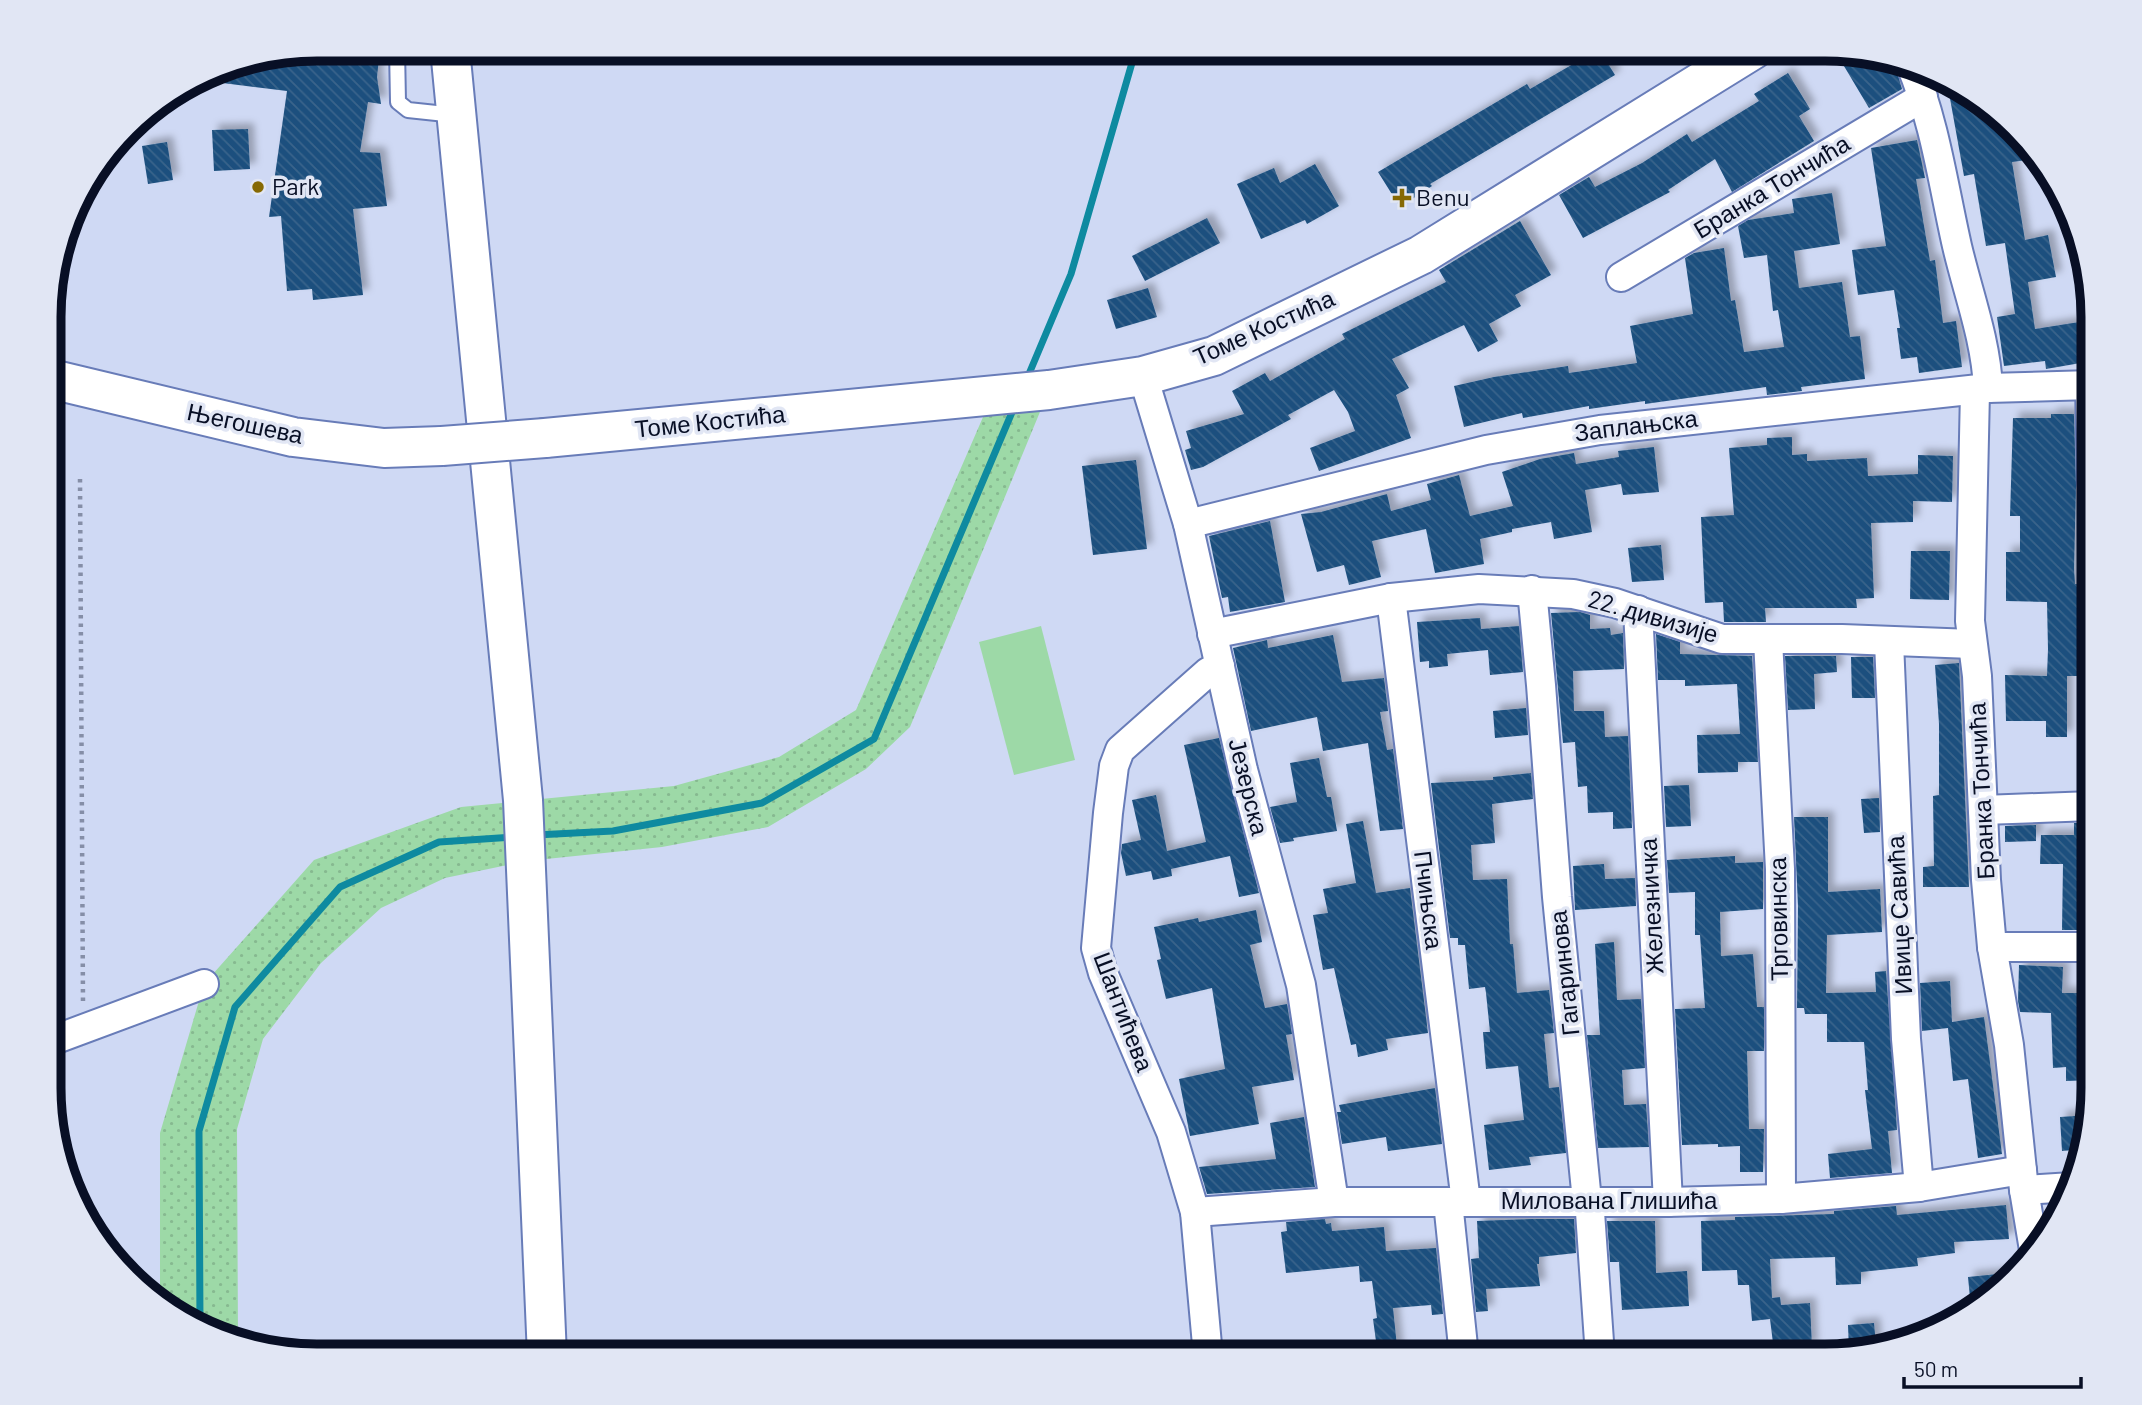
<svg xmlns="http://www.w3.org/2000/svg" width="2142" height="1405" font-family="Barlow,sans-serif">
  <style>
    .grass { fill: url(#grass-dots) }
    .pitch { fill: #9dd9a7 }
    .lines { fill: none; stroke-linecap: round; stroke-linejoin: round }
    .stream { stroke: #0e8aa0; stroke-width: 7 }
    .building { fill: url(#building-back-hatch); filter: url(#shadow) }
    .lane-casing { stroke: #687cb8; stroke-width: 18 }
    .street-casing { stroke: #687cb8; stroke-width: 32 }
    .secondary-casing { stroke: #687cb8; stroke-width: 42 }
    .path { stroke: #858ea7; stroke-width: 4.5; stroke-dasharray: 3.5 5; stroke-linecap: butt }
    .lane { stroke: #fff; stroke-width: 14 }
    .street { stroke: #fff; stroke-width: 28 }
    .secondary { stroke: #fff; stroke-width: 38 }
    .secondary-bridge-casing { stroke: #687cb8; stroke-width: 42; stroke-linecap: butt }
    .secondary-bridge { stroke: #fff; stroke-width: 38 }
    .poi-dot { fill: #866903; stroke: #e1e6f4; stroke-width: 2.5 }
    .labels { text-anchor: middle; stroke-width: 7; stroke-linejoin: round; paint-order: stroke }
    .poi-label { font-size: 24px; fill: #080f25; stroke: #e1e6f4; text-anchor: start }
    .street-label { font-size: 24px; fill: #080f25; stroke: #e1e6f4 }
    .rim { fill: none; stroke: #080f25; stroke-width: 9 }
  </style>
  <defs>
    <pattern id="grass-dots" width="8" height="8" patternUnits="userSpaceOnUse" patternTransform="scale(1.75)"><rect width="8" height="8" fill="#9dd9a7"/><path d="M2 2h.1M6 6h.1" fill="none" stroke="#86b990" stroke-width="1.8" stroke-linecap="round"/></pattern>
    <pattern id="building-back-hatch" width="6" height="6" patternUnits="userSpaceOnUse" patternTransform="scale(1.75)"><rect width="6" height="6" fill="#1b4f7e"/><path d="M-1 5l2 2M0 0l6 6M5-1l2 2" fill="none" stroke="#3a648b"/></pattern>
    <filter id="shadow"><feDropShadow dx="6" dy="-6" stdDeviation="3.5" flood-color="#0004"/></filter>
  </defs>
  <rect width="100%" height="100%" fill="#cfd9f4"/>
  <!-- grass -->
  <path class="grass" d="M1049,390L910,727L866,769L768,827L662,847L527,861L445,878L381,908L321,963L263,1039L237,1129L238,1343L168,1310L160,1302V1133L204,984L314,860L461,807L674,786L779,757L856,710L993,394Z"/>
  <!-- pitch -->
  <path class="pitch" d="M1041,626L1075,760L1014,775L979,642Z"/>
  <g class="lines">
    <!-- stream -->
    <g class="stream">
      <path d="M1026,381L1071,274L1136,49"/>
      <path d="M536,835L613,831L762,803L874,739L1015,405"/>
      <path d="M200,1326L199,1131L235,1007L340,887L439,842L514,837"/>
    </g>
  </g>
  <!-- building -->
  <g class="building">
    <path d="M318,49H380L377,77L381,104L368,102L360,152L380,153L387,206L353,209L363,295L313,300L312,289L287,291L281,216L269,217L287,91L199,80L215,69Z"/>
    <path d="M1599,49L1615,75L1430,184L1432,186L1400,207L1378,172L1527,84L1530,89Z"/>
    <path d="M1835,51L1882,58L1887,66L1894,62L1902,89L1869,108Z"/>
    <path d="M1788,73L1810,109L1799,116L1814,141L1732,192L1715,159L1668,190L1670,192L1583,238L1559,195L1589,177L1595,187L1642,163L1687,134L1692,142L1759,101L1754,94Z"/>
    <path d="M1966,90L1974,95L2034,159L2012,162L2025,240L2048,235L2056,277L2028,282L2035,329L2092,320V361L2046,369L2045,361L2004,366L1997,317L2015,314L2005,243L1986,246L1974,174L1964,176L1949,93Z"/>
    <path d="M248,129L250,169L214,171L212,130Z"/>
    <path d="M1917,140L1925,178L1916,179L1930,261L1935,260L1943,323L1956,321L1962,367L1919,373L1917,357L1901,359L1897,328H1900L1894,290L1858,295L1852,250L1886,246L1871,148Z"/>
    <path d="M167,142L173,180L148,184L142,146Z"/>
    <path d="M1315,164L1339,206L1307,224L1305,220L1261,239L1237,184L1274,168L1280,183Z"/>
    <path d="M1832,193L1840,244L1794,251L1799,288L1842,282L1850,337L1860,336L1865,379L1801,387L1802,391L1767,395L1766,387L1645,404V401L1589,409V406L1523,418L1522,413L1464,427L1454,386L1494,377L1568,366L1569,373L1637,363L1630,326L1693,314L1685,258L1694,253L1724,248L1731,301L1735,300L1744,352L1784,347L1778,310L1773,311L1767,255L1744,258L1738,226L1748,220L1794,213L1792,199Z"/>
    <path d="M1207,218L1220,243L1145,281L1132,256Z"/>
    <path d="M1520,221L1551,275L1515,295L1521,306L1489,324L1498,341L1478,352L1464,325L1392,359L1409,388L1396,395L1411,438L1319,471L1310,448L1355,431L1348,412L1334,390L1288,415L1291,419L1203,467L1191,470L1185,450L1191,448L1186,431L1244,414L1232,391L1265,373L1270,381L1345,339L1342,334L1446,282L1439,270Z"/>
    <path d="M1148,288L1157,317L1116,329L1107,300Z"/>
    <path d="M2051,414H2074L2076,486L2074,569L2075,584H2081V616H2092V639H2088L2087,676H2067V737H2046V721H2006L2005,675L2047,676L2048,649L2047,602L2006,601V552H2020V516H2010L2013,418H2051Z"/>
    <path d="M1792,437V455L1807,454V461L1867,458L1868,476L1918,474V455L1953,456L1952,502L1913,501V522L1871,523L1874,598L1856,599L1857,608H1765L1766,622H1724L1723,602L1705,603L1701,517L1734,515L1729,448L1767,445V438Z"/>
    <path d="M1654,447L1659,492L1623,495L1621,484L1585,490L1592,532L1554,539L1551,522L1512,529V532L1480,539L1484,564L1435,573L1426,529L1372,541L1381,577L1349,585L1344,565L1317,572L1301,514L1321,512L1387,494L1391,511L1431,500L1427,484L1459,475L1470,516L1513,506L1502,472L1540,459L1574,453L1576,464L1619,457L1618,451Z"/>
    <path d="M1136,460L1147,549L1093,555L1082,466Z"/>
    <path d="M1270,521L1285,602L1230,612L1228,597L1222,598L1209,536Z"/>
    <path d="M1661,545L1664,580L1632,582L1628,548Z"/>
    <path d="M1911,551H1950L1949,600L1910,599Z"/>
    <path d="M1580,612L1590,615V629L1610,628L1611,635L1623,633L1624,669L1573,671L1574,711H1604L1605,737L1628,736L1632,828L1613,829V812L1588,813L1587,786L1578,787L1575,742L1563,743L1551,613Z"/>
    <path d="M1480,618L1481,629L1519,626L1523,672L1490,675L1488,650L1447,654L1448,666L1429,668V661L1420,662L1417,622Z"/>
    <path d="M1656,634L1680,642V654L1752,656L1758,762H1738V772L1698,773L1697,735L1740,734L1737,684L1685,686V680H1658Z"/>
    <path d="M1333,635L1342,682L1384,678L1388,711L1380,712L1387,750L1393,749L1403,829L1380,831L1368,743L1323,751L1317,717L1251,731L1233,648L1267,640L1268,648Z"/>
    <path d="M1785,656H1836L1837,672L1814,674L1815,709L1788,710Z"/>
    <path d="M1851,657H1873L1875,698H1852Z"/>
    <path d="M1959,663L1969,887H1923V867L1934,866L1933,796L1939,795V724L1935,665Z"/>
    <path d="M1526,708L1528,735L1495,738L1493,711Z"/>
    <path d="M1219,738L1259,893L1239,897L1230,856L1171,869L1172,876L1153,880L1151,871L1126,876L1121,853L1122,844L1141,840L1132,800L1156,795L1167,851L1206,842L1184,745Z"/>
    <path d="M1319,758L1327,797H1331L1337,831L1293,838L1294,841L1280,843L1270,807L1297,802L1290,763Z"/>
    <path d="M1531,773L1533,799L1492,804L1495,843L1471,845L1473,880L1507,879L1510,944H1513L1517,993L1549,990L1554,1033L1544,1034L1549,1088L1559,1087L1566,1153L1529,1157L1531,1165L1489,1170L1484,1125L1524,1120L1518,1066L1486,1069L1483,1032H1490L1486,993L1485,987L1469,989L1465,945H1458V938H1450L1431,783L1493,780V777Z"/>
    <path d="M1689,785L1691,826L1666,827L1664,786Z"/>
    <path d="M1879,798L1880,832L1864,833L1861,799Z"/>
    <path d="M1794,817H1828V892L1880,889L1882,932L1827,935L1826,993L1876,992L1875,972L1886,971L1897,1130L1888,1131L1892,1173L1830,1178L1828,1154L1872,1149L1865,1090H1868L1864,1042H1827V1014H1805L1804,1008H1797L1798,906Z"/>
    <path d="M1363,821L1376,893L1410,888L1428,1033L1386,1039L1388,1050L1358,1057L1356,1044L1351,1045L1334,968L1323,970L1313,915L1328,913L1323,889L1356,883L1346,824Z"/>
    <path d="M2074,823H2092V930H2062L2063,864H2040L2041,835H2074Z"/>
    <path d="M2036,825V841L2005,842V826Z"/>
    <path d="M1735,856V863L1763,862V909L1720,912L1721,956L1753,954L1757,1007H1764V1051H1747L1749,1129H1764L1763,1172H1740V1146L1718,1147V1144L1682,1145L1675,1009L1705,1008L1700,935H1695V892L1669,893L1667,860Z"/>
    <path d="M1604,864L1605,879L1635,878L1636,906L1575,910L1573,866Z"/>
    <path d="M1256,910L1262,942L1250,945L1265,1008L1287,1004L1292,1034L1286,1035L1294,1080L1252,1087L1259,1124L1190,1136L1179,1079L1225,1069L1212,988L1166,999L1157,960L1161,959L1154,927L1198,918L1199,922Z"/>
    <path d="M1614,942L1617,1000L1641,999L1645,1068L1622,1070L1624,1105L1646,1104L1649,1147L1598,1148L1587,1035H1600L1595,944Z"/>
    <path d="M2019,965L2063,967L2062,993H2085V1004H2092V1080L2066,1081V1067L2053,1068L2051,1013L2020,1012L2018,1001Z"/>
    <path d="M1950,981L1952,1022L1984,1017L2002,1154L1978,1158L1968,1079L1953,1081L1948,1028L1922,1031L1920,983Z"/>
    <path d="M1435,1088L1442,1144L1388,1151L1386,1137L1342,1144L1337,1112H1341L1339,1105Z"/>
    <path d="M2090,1115L2084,1149L2062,1151L2060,1117Z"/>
    <path d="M1304,1117L1315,1187L1207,1194L1199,1167L1276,1159L1270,1123Z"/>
    <path d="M2006,1205L2009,1239L1954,1242L1955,1253L1917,1258L1918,1266L1861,1272V1284L1836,1285L1835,1257L1770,1259L1772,1298L1780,1297L1781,1305L1810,1303L1812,1348L1792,1349V1341L1773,1343L1770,1319L1752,1321L1749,1285H1738L1737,1270L1702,1271L1701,1221L1735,1220V1217L1834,1214V1211L1896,1206L1897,1215Z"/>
    <path d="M1325,1219L1326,1224L1331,1223L1332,1231L1384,1227L1386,1251L1436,1248L1443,1314L1432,1315L1431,1305L1393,1308L1398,1356H1378L1373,1319L1377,1318L1372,1281L1360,1282L1359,1266L1286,1273L1281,1232L1287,1231L1286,1222Z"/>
    <path d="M1532,1219H1574L1576,1253L1539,1257V1264H1537L1540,1286L1486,1289L1488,1311L1476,1312L1471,1259L1479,1258L1477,1221Z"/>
    <path d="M1607,1221H1655L1656,1273L1687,1271L1689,1306L1622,1310L1619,1262H1610Z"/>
    <path d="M2008,1273L1979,1301L1971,1308L1968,1277Z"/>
    <path d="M1874,1323L1876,1345L1849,1350L1848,1325Z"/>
  </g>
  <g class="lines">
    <defs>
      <path id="lane" d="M397,49L398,102L408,110L455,115"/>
      <g id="street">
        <path d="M1910,63C1935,122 1943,184 1957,246C1968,293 1986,340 1988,388"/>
        <path d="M1621,277L1923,97"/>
        <path d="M1143,376L1188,524L1243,770L1301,985L1334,1202"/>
        <path d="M2090,385L2092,483"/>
        <path d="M1975,391L1970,621L1977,676L1986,880L1992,947L2009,1045L2024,1190L2034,1250"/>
        <path d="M1188,524L1486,450L1600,430L1988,388L2092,385"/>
        <path d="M1532,590L1541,685L1557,897L1587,1201L1590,1212L1600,1356"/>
        <path d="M1391,598L1466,1202"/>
        <path d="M1638,610L1668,1202"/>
        <path d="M1212,634L1391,598L1479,589L1573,594L1615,603L1722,639H1842L1972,644"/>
        <path d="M1768,640L1780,869L1781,1199"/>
        <path d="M1889,642L1906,1039L1919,1187"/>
        <path d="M1983,810L2092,806"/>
        <path d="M1992,947H2092"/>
        <path d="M51,1041L204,984"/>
        <path d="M2024,1190L2072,1187"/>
        <path d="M1448,1202L1464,1356"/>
        <path d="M1195,1212L1334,1202H1668L1781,1199L1919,1187L2022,1170"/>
        <path d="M1208,1356L1195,1212L1171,1132L1103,973L1096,948L1108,813L1114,766L1120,750L1208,672L1220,666"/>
      </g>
      <g id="secondary">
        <path d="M450,49L523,800L547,1356"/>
        <path d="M51,379L293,437L384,448L442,446"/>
        <path d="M545,438L1049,390L1143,376L1214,356L1421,255L1754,49"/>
      </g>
    </defs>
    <!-- lane casing -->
    <use href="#lane" class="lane-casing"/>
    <!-- street casing -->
    <use href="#street" class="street-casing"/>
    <!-- secondary casing -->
    <use href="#secondary" class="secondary-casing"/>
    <!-- path -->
    <path class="path" d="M80,479L83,1003"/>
    <!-- lane -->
    <use href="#lane" class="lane"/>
    <!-- street -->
    <use href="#street" class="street"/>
    <!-- secondary -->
    <use href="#secondary" class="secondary"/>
    <defs>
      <path id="secondary-bridge" d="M442,446L545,438"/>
    </defs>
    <!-- secondary-bridge casing -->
    <use href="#secondary-bridge" class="secondary-bridge-casing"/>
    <!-- secondary-bridge -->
    <use href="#secondary-bridge" class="secondary-bridge"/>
  </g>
  <!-- markers -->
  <g class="poi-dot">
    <circle cx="258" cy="187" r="7"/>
    <path d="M1398.5 187.5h7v7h7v7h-7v7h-7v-7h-7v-7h7z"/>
  </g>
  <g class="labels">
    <!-- poi labels -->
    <g class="poi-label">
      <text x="272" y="195">Park</text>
      <text x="1416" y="206">Benu</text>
    </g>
    <!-- street labels -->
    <g class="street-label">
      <text transform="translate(1772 187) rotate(-31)" y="8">Бранка Тончића</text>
      <text transform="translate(1264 328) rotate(-24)" y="8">Томе Костића</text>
      <text transform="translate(710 422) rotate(-6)" y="8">Томе Костића</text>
      <text transform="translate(245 424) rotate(12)" y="8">Његошева</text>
      <text transform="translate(1636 426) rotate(-7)" y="8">Заплањска</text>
      <text transform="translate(1653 617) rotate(16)" y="8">22. дивизије</text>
      <text transform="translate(1248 787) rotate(76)" y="8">Језерска</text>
      <text transform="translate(1982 791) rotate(-93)" y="8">Бранка Тончића</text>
      <text transform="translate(1428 900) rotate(83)" y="8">Пчињска</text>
      <text transform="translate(1652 906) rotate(-93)" y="8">Железничка</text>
      <text transform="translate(1900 915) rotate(-93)" y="8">Ивице Савића</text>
      <text transform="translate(1779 919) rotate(-91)" y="8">Трговинска</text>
      <text transform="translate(1565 973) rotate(-96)" y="8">Гагаринова</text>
      <text transform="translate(1123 1012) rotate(69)" y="8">Шантићева</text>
      <text x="1609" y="1209">Милована Глишића</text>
    </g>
  </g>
  <!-- crop -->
  <path d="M0 0H2142V1405H0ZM317 61H1825A256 256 0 0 1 2081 317V1088A256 256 0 0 1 1825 1344H317A256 256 0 0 1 61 1088V317A256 256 0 0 1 317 61Z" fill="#e1e6f4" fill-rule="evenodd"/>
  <path class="rim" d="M317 61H1825A256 256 0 0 1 2081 317V1088A256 256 0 0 1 1825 1344H317A256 256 0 0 1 61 1088V317A256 256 0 0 1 317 61Z"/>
  <!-- scale -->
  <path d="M1904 1377v10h177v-10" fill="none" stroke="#080f25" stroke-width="3.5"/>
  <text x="1914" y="1377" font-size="21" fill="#080f25" stroke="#e1e6f4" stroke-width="5" paint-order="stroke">50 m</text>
</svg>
